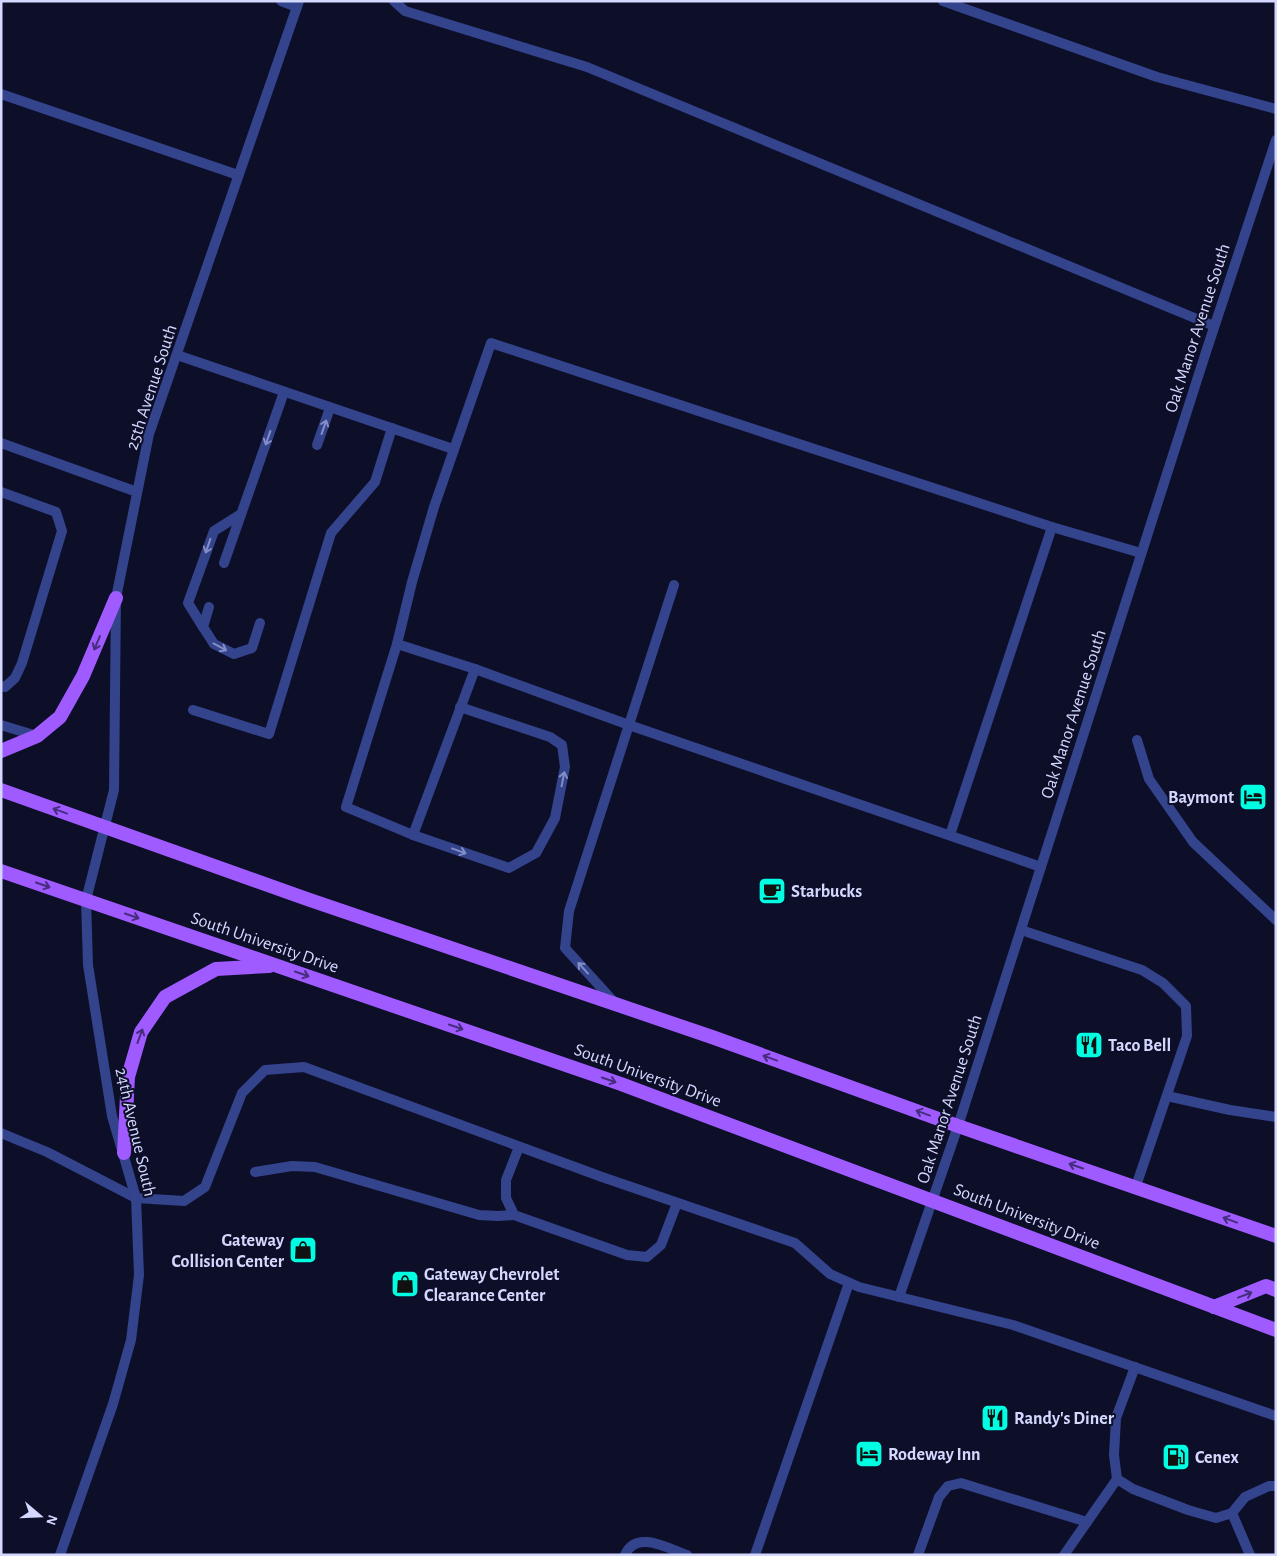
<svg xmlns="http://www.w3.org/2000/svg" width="1277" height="1556" font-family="'Alegreya Sans',sans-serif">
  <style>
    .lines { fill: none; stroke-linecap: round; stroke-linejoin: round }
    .service { stroke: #33438c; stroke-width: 10 }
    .minor { stroke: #33438c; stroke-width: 10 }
    .tertiary { stroke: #33438c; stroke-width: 10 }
    .primary { stroke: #9f5bff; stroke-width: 14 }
    .oneway { stroke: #848ec6 }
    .oneway2 { stroke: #472d7e }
    .labels { text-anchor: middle; stroke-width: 4; stroke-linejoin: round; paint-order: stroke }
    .street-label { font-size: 18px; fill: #d4d8ff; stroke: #0d0e28 }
    .poi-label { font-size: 18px; font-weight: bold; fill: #d4d8ff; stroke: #0d0e28; text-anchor: start }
  </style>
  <rect width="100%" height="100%" fill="#0d0e28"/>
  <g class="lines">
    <!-- service -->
    <g class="service">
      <path d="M394,1L405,11L587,67L1214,326"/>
      <path d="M943,1L1157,77L1276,109"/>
      <path d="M1,94L238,175"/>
      <path d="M177,355L453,449"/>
      <path d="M317,445L330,408"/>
      <path d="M1,492L56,512L62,531L22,663L15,678L5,687L1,686"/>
      <path d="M224,563L284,392"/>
      <path d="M209,607L203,627L214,644L234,654L252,648L260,623"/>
      <path d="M203,627L188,603L214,531L241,514"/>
      <path d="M397,644L475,669L629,725L1041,867"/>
      <path d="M475,669L413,835L346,807L397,644L412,582L434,507L491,343L1052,527L1141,553"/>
      <path d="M193,710L269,734L331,533L375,482L392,428"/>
      <path d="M1137,740L1149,779L1193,842L1276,920"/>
      <path d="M413,835L509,868L536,853L555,818L565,767L562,745L550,737L460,707"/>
      <path d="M950,835L1052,527"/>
      <path d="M1021,930L1142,970L1163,983L1186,1006L1187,1036L1136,1186"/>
      <path d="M615,1003L565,948L569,911L674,585"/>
      <path d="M1167,1096L1230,1110L1276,1117"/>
      <path d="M519,1147L506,1180V1198L514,1215L627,1255L647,1257L661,1245L677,1203"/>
      <path d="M255,1172L292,1166L315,1167L479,1215L498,1216L514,1215"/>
      <path d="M1135,1367L1116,1418L1114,1455L1117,1479L1133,1489L1188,1510L1216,1518L1232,1513L1245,1497L1269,1486H1276"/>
      <path d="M1232,1513L1250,1555"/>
      <path d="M625,1555C636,1529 669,1549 687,1555"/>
      <path d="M755,1555L849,1283"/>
      <path d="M918,1555L939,1497L948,1486L961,1483L1087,1522"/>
      <path d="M1064,1555L1117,1479"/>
    </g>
    <!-- minor -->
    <g class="minor">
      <path d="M281,1L297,7"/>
      <path d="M1,443L137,492"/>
      <path d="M1,725L37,736"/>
      <path d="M1,1133L47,1152L136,1198L184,1201L205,1187L242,1093L265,1070L304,1067L602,1177L795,1243L830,1274L859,1287L1013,1325L1276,1416"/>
      <path d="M899,1297L958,1126L1205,355L1276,140"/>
    </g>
    <!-- tertiary -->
    <path class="tertiary" d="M60,1555L113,1404L131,1340L139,1275L136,1198L112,1116L88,965L86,900L114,790L116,598L149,434L299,1"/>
    <!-- primary -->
    <g class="primary">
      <path d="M1,751L37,736L60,717L83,676L116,598"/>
      <path d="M1,790L307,899L712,1037L958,1126L1276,1236"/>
      <path d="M1,871L621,1084L1276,1330"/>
      <path d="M124,1153L128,1077L141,1032L165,997L216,969L269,966"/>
      <path d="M1214,1307L1266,1286L1276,1290"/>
    </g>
  </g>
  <!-- one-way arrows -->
  <defs><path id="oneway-shaft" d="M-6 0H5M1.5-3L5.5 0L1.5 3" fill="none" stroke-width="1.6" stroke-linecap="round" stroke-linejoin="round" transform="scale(1.25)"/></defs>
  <g class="oneway">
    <use href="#oneway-shaft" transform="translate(324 427) rotate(-71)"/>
    <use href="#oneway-shaft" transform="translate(268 438) rotate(109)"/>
    <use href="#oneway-shaft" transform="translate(208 546) rotate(109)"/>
    <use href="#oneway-shaft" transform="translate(220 647) rotate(28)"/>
    <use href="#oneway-shaft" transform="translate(563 779) rotate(-79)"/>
    <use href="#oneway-shaft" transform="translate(459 851) rotate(20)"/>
    <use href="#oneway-shaft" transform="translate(583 968) rotate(-132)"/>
  </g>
  <g class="oneway2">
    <use href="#oneway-shaft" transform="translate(97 643) rotate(113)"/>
    <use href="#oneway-shaft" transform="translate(60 811) rotate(-160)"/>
    <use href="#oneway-shaft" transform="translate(43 885) rotate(19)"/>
    <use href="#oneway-shaft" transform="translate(132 916) rotate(19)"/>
    <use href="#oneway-shaft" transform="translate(302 974) rotate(19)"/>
    <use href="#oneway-shaft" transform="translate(456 1027) rotate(19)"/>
    <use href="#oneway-shaft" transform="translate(140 1036) rotate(-70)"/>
    <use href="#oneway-shaft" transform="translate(770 1058) rotate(-160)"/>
    <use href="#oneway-shaft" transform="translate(609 1080) rotate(19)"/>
    <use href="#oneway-shaft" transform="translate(923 1113) rotate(-160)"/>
    <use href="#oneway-shaft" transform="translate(1076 1166) rotate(-161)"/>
    <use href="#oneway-shaft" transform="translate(1230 1220) rotate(-160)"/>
    <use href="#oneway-shaft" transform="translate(1245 1295) rotate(-21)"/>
  </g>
  <!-- icons -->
  <defs>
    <symbol id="hotel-square" viewBox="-11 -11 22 22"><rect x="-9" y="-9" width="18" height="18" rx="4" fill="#00ffe2" stroke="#0d0e28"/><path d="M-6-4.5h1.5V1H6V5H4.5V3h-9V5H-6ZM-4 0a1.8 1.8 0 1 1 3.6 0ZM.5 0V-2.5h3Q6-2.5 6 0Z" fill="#111"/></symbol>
    <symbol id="cafe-square" viewBox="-11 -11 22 22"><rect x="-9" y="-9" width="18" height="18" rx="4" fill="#00ffe2" stroke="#0d0e28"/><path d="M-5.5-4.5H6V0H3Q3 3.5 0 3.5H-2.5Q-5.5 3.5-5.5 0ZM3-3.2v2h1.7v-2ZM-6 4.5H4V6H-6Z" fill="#111"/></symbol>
    <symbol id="restaurant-square" viewBox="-11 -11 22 22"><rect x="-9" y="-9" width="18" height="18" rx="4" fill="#00ffe2" stroke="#0d0e28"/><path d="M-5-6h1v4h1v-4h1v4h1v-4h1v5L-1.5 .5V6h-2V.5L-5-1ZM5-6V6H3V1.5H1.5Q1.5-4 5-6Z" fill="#111"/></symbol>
    <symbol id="shop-square" viewBox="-11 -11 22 22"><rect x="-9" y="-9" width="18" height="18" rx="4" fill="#00ffe2" stroke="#0d0e28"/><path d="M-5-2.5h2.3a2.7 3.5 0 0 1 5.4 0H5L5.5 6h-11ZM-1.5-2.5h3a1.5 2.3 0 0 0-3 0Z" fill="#111"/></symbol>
    <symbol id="fuel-square" viewBox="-11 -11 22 22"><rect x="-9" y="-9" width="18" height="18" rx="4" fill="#00ffe2" stroke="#0d0e28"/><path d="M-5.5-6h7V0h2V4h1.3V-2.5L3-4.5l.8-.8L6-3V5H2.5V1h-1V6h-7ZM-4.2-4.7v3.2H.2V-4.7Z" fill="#111"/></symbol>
  </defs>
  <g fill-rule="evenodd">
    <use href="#hotel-square" x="1237" y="781" width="32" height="32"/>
    <use href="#cafe-square" x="756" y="875" width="32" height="32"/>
    <use href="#restaurant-square" x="1073" y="1029" width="32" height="32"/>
    <use href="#shop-square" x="287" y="1234" width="32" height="32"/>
    <use href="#shop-square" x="389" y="1268" width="32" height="32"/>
    <use href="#restaurant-square" x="979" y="1402" width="32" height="32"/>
    <use href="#hotel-square" x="853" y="1438" width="32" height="32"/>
    <use href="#fuel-square" x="1160" y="1441" width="32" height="32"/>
  </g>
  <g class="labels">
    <!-- street labels -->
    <g class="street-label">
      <text transform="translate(1197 328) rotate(-72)" y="6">Oak Manor Avenue South</text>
      <text transform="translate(151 387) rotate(-72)" y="6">25th Avenue South</text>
      <text transform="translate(1073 714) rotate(-72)" y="6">Oak Manor Avenue South</text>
      <text transform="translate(265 942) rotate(19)" y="6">South University Drive</text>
      <text transform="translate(648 1075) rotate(20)" y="6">South University Drive</text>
      <text transform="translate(949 1099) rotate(-72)" y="6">Oak Manor Avenue South</text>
      <text transform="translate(136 1132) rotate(77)" y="6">24th Avenue South</text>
      <text transform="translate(1027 1216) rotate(21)" y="6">South University Drive</text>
    </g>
    <!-- poi labels -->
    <g class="poi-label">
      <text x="1234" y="803" text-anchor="end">Baymont</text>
      <text x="791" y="897">Starbucks</text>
      <text x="1108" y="1051">Taco Bell</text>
      <text x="284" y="1246" text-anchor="end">Gateway<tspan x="284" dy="21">Collision Center</tspan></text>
      <text x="424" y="1280">Gateway Chevrolet<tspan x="424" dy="21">Clearance Center</tspan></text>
      <text x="1014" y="1424">Randy's Diner</text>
      <text x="888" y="1460">Rodeway Inn</text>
      <text x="1195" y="1463">Cenex</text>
    </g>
  </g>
  <!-- border -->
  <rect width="1277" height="1556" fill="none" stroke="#d4d8ff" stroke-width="5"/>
  <!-- north arrow -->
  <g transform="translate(40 1516) rotate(109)" stroke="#0d0e28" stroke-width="4" paint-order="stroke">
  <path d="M0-4L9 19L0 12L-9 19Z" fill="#d4d8ff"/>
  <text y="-8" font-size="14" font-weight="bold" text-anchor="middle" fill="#d4d8ff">N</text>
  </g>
</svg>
